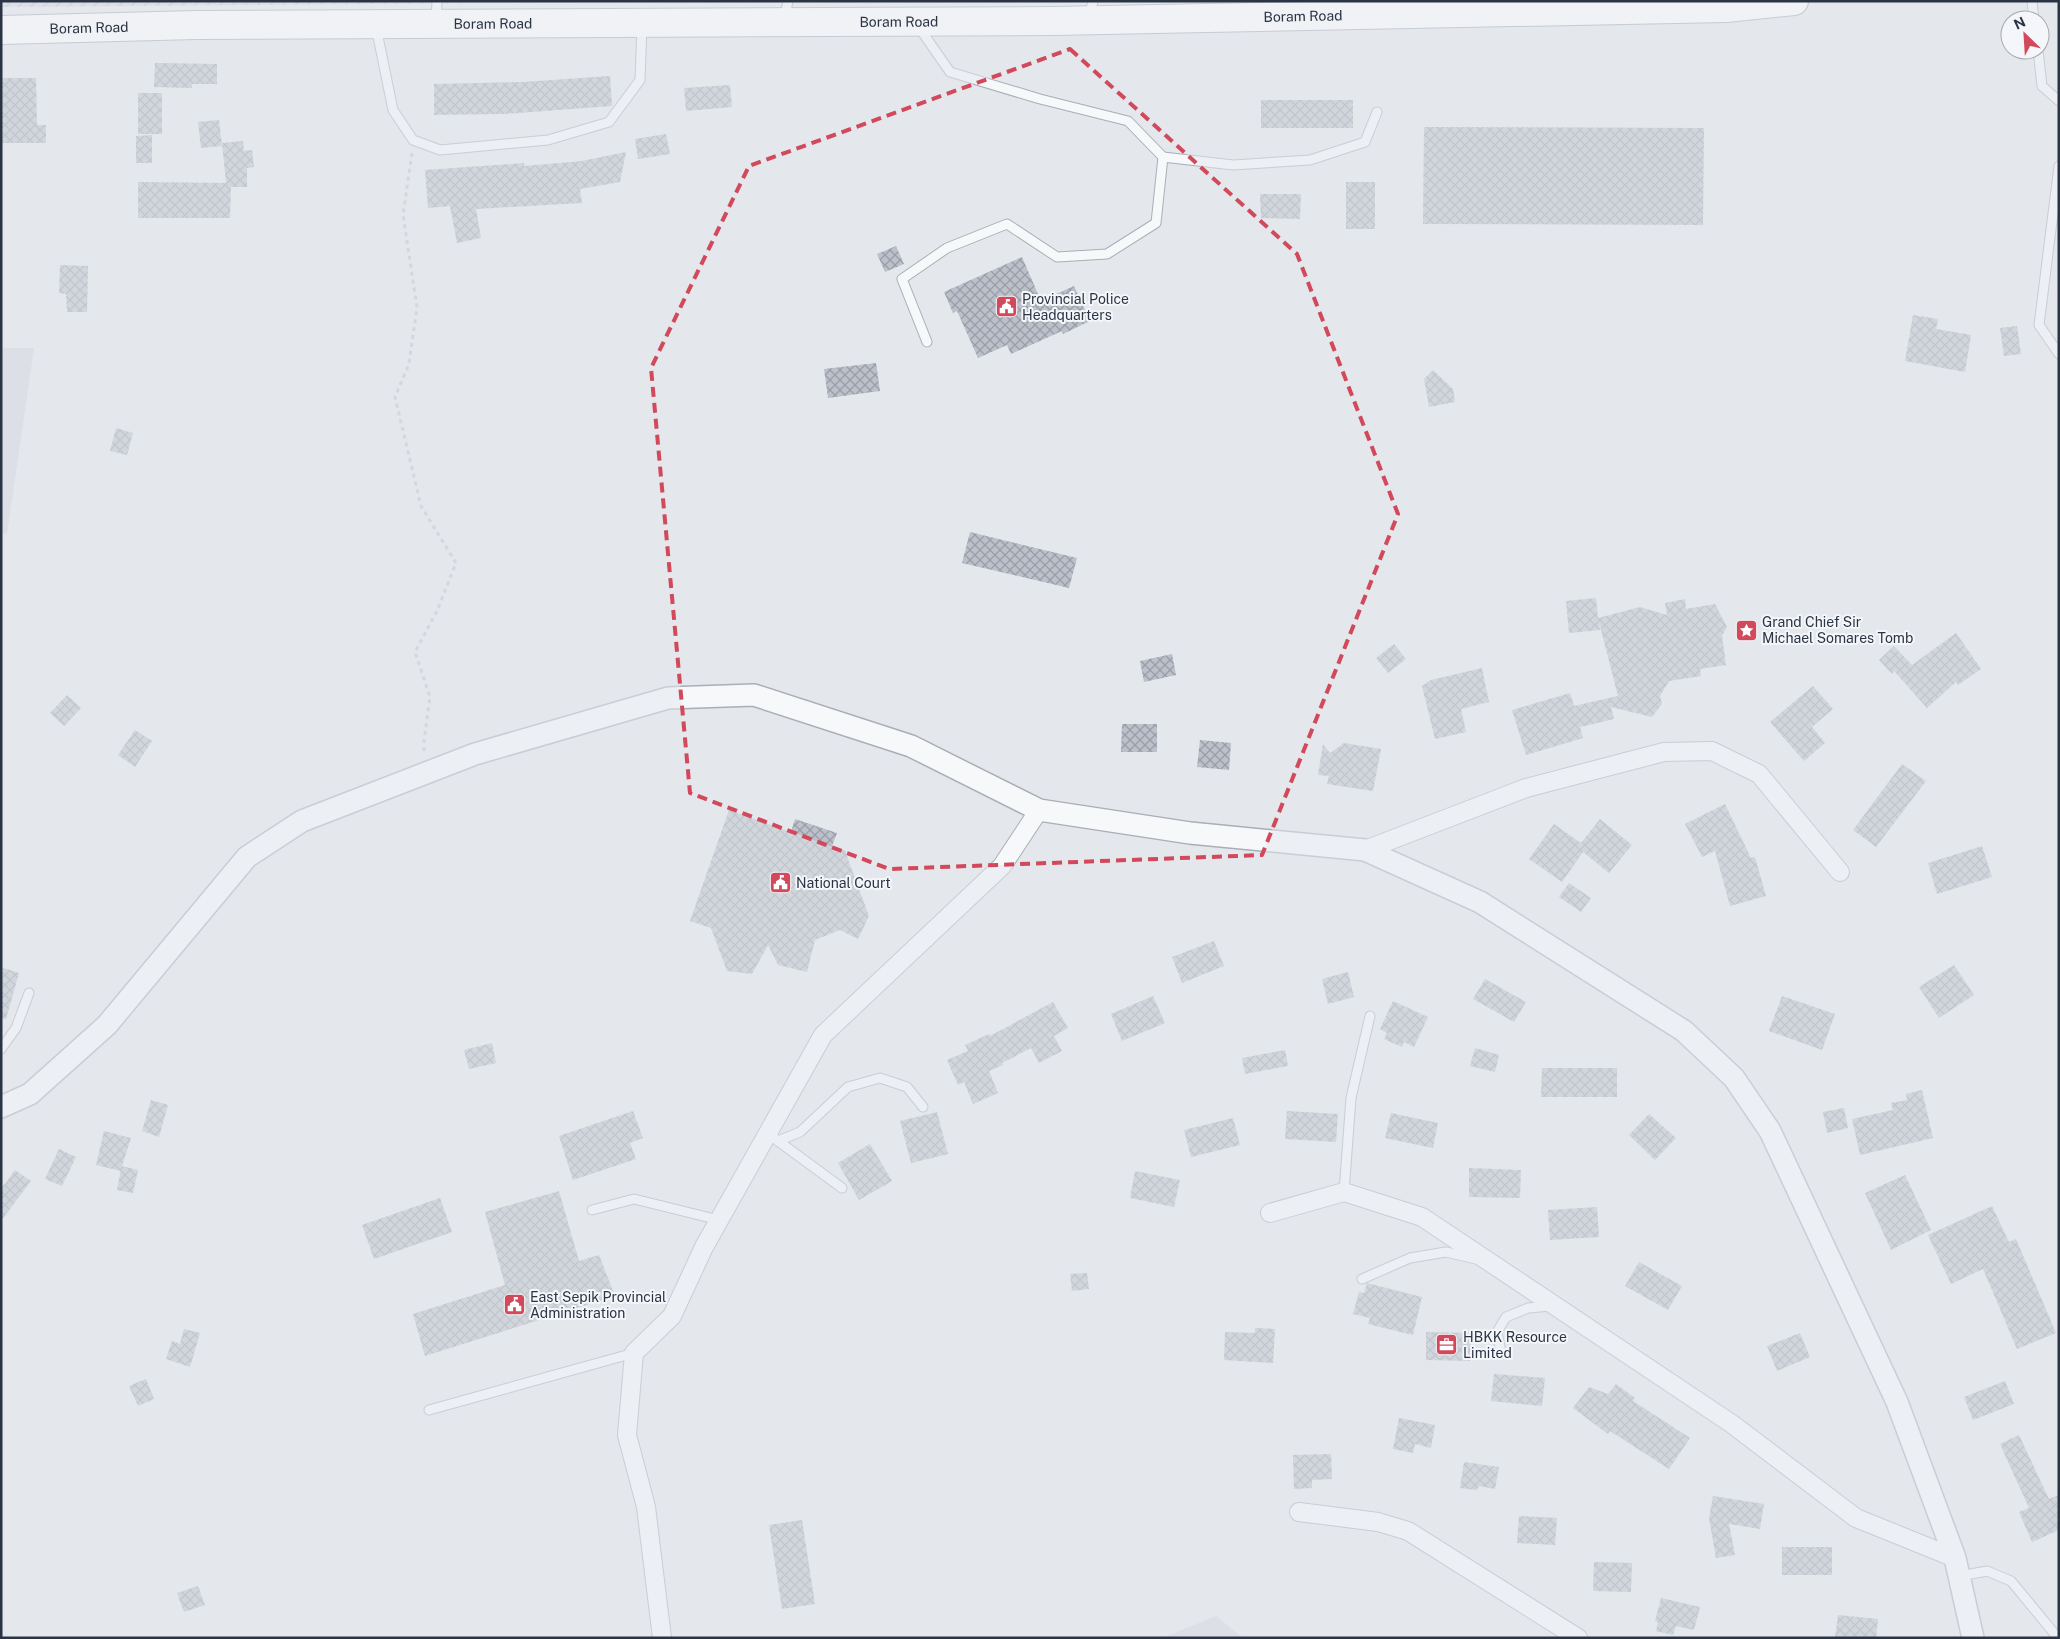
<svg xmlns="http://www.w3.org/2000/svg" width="2060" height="1639" font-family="'Public Sans',sans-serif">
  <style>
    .built { fill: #d2d6de }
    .industrial { fill: url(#industrial-furrows) }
    .building { fill: url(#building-cross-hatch) }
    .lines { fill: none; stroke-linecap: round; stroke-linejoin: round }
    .service-casing { stroke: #a9aeb7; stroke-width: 11 }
    .minor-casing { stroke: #a9aeb7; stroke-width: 20 }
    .tertiary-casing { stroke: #a9aeb7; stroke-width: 24 }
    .primary-casing { stroke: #a3abb8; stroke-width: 30 }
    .path { stroke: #c2c5cb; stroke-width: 3; stroke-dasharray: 4 4; stroke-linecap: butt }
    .service { stroke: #f7f8fa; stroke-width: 9 }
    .minor { stroke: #f7f8fa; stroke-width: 18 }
    .tertiary { stroke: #f7f8fa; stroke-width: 21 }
    .primary { stroke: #fff; stroke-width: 28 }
    .marked { fill: none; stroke: #d1495b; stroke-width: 4; stroke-dasharray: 10 6; stroke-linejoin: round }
    .labels { text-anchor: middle; stroke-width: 4; stroke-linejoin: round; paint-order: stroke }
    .street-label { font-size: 14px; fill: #2b3445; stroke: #f4f6f9 }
    .poi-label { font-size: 14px; fill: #2b3445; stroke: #f4f6f9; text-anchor: start }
  </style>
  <defs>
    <pattern id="industrial-furrows" width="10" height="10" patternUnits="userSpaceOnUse" patternTransform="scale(1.25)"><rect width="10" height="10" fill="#d2d6de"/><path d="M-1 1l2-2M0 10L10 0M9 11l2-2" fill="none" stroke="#b4b8c0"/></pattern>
    <pattern id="building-cross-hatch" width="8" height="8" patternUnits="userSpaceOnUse" patternTransform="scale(1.25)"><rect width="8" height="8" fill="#bbc0ca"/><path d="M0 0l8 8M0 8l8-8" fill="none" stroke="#989da6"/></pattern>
  </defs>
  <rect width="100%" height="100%" fill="#e4e7ec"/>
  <!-- built -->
  <g class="built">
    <path d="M1,348H34L7,534L1,533Z"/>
    <path d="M1216,1616L1243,1638H1162Z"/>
  </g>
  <!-- industrial -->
  <path class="industrial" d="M1,1H732L1,7Z"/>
  <!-- building -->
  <g class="building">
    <path d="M155,63L217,64V84H192V88L154,87Z"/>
    <path d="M610,76L612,106L503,114L434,115V84L523,82Z"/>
    <path d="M1,78H36L37,125H46V143H1Z"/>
    <path d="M730,85L732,107L686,111L684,88Z"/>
    <rect x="138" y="93" width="24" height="41"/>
    <rect x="1261" y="100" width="92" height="28"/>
    <path d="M219,120L222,146L201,148L198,122Z"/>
    <path d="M1424,127L1704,128L1703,225L1423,224Z"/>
    <path d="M666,134L670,154L638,159L635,139Z"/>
    <path d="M152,135V163H136V136Z"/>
    <path d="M243,141L244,151L252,150L254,167L247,168V187H231L230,218H138V182L226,183L222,143Z"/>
    <path d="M626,152L620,182L580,189L582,203L476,209L481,238L457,243L450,206L428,208L425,170L524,163V166L582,161Z"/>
    <rect x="1346" y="182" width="29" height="47"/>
    <path d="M1260,194H1301L1300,219L1261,218Z"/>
    <path d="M896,246L904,264L885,272L877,254Z"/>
    <path d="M1022,257L1041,301L1074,286L1090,321L1063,334L1062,331L1011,354L1007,345L978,358L957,311L953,313L944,292Z"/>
    <path d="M60,265L88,266L87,312H67L66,294L59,293Z"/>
    <path d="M1913,315L1938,319L1936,329L1971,335L1965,372L1905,361Z"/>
    <path d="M2017,326L2021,354L2004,356L2000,328Z"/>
    <path d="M876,363L880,391L828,398L824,369Z"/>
    <path d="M1433,370L1453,389L1455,402L1429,407L1424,379Z"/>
    <path d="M116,428L133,433L127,455L110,451Z"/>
    <path d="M970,532L1077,558L1069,588L962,563Z"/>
    <path d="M1596,598L1598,618L1640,607L1667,615L1665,603L1685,599L1686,609L1715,604L1727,627L1722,636L1726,665L1700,669L1701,676L1669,681L1660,696L1662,704L1652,717L1611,707L1614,719L1580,727L1583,738L1526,755L1512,710L1570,693L1574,706L1618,696L1599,622L1600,630L1569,633L1566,601Z"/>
    <path d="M1956,633L1981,669L1958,685L1956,682L1927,708L1894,671L1892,674L1879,660L1894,646L1912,665Z"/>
    <path d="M1394,644L1406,659L1388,673L1376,658Z"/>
    <path d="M1172,654L1176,675L1144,682L1140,661Z"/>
    <path d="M1482,668L1489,702L1461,709L1466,732L1435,739L1422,686L1431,680Z"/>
    <path d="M1813,686L1833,709L1812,727L1825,743L1804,761L1770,722Z"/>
    <path d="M67,695L81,708L64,726L50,713Z"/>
    <path d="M1122,724H1157V752H1121Z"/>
    <path d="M135,730L152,741L135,767L118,755Z"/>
    <path d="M1200,740L1231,743L1229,770L1197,767Z"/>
    <path d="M1344,743L1381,749L1373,791L1327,784L1329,776L1318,775L1323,744L1330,753Z"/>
    <path d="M1902,764L1926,781L1876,847L1853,830Z"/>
    <path d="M1725,804L1751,858L1755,857L1766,896L1730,906L1715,851L1702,857L1685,824Z"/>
    <path d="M729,810L791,832L795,819L837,833L832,846L845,851L869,916L858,939L840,930L815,940L807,972L778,965L768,945L752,974L727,971L711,928L690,921Z"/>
    <path d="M1600,819L1632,845L1609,873L1583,852L1562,882L1529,859L1554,824L1581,843Z"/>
    <path d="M1982,846L1992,877L1937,894L1928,863Z"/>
    <path d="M1569,883L1591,898L1581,912L1559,897Z"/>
    <path d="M1214,941L1224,966L1182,983L1172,957Z"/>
    <path d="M1954,965L1974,995L1939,1018L1919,987Z"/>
    <path d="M1,967L19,973L6,1019L1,1018Z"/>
    <path d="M1348,972L1354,997L1328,1004L1322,979Z"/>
    <path d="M1485,979L1526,1002L1514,1022L1473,999Z"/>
    <path d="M1153,996L1165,1023L1122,1041L1111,1014Z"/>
    <path d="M1782,996L1835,1014L1822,1050L1769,1031Z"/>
    <path d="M1393,1001L1428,1017L1414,1047L1404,1042L1402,1047L1384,1039L1387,1033L1380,1029Z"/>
    <path d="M1053,1002L1068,1028L1054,1036L1062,1051L1039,1063L1031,1048L1002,1063L1003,1065L989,1071L998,1093L973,1104L964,1082L958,1085L947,1060L968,1051L965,1045L989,1034L990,1036Z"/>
    <path d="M492,1043L496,1063L469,1069L464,1050Z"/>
    <path d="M1475,1048L1499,1055L1495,1072L1470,1066Z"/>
    <path d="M1285,1050L1288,1066L1245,1074L1242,1058Z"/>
    <path d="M1542,1068H1617V1097H1541Z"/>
    <path d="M1922,1090L1933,1138L1860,1155L1852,1119L1893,1110L1891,1103L1907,1100L1906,1094Z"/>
    <path d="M151,1100L168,1105L159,1137L142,1131Z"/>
    <path d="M1844,1108L1848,1128L1827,1133L1823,1112Z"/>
    <path d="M633,1111L643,1138L630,1143L636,1159L573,1180L559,1136Z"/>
    <path d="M1287,1111L1338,1114L1336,1142L1285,1139Z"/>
    <path d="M937,1112L948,1154L911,1163L900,1121Z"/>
    <path d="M1391,1113L1438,1123L1433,1148L1385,1138Z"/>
    <path d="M1649,1114L1676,1138L1655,1160L1629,1135Z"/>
    <path d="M1233,1118L1240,1145L1191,1157L1184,1130Z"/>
    <path d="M104,1131L131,1138L122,1166L138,1170L133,1193L117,1190L121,1169V1171L96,1165Z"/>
    <path d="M870,1144L892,1181L859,1200L838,1163Z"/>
    <path d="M59,1149L76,1157L62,1186L45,1179Z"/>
    <path d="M1469,1168L1521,1170L1520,1198L1469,1197Z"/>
    <path d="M15,1170L31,1181L1,1221V1189Z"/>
    <path d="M1135,1171L1180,1180L1174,1207L1130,1198Z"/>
    <path d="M1905,1175L1931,1230L1891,1250L1865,1193Z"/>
    <path d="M559,1191L579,1261L599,1255L615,1296L425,1356L413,1314L505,1285L485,1212Z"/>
    <path d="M440,1198L452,1232L374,1259L362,1225Z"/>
    <path d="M1992,1206L2009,1242L2016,1239L2056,1333L2017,1349L1983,1269L1951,1284L1928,1235Z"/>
    <path d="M1597,1207L1599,1237L1550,1240L1548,1210Z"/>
    <path d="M1639,1262L1682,1286L1668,1310L1625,1286Z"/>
    <path d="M1087,1273L1089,1289L1072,1291L1070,1274Z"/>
    <path d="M1367,1283L1422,1297L1413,1335L1368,1324L1370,1318L1353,1314L1359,1292L1364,1293Z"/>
    <path d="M1255,1328L1275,1329L1273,1363L1224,1360L1225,1332L1255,1333Z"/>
    <path d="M184,1329L200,1333L190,1367L166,1359L172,1341L180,1344Z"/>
    <path d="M1426,1332L1471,1333L1470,1361L1426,1360Z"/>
    <path d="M1800,1333L1810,1357L1777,1371L1767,1346Z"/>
    <path d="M1494,1374L1545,1378L1542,1406L1491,1401Z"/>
    <path d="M146,1379L154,1399L138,1406L129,1386Z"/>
    <path d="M2005,1381L2014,1404L1973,1420L1964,1397Z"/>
    <path d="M1616,1384L1635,1398L1633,1401L1690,1438L1669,1469L1610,1431L1608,1434L1573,1408L1589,1387L1608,1394Z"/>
    <path d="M1399,1418L1435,1425L1431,1448L1415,1444L1413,1453L1393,1449Z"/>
    <path d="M2019,1435L2049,1499L2059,1495V1530L2032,1542L2019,1512L2029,1508L2000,1444Z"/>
    <path d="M1331,1454L1332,1479L1312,1480V1488L1294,1489L1293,1455Z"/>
    <path d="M1464,1462L1499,1467L1495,1489L1479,1486L1477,1490L1460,1488Z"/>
    <path d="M1713,1496L1764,1504L1760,1529L1729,1524L1735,1555L1716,1558L1709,1518Z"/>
    <path d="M1519,1516L1557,1518L1555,1545L1517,1543Z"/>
    <path d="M802,1520L815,1604L782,1609L769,1525Z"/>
    <rect x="1782" y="1547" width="50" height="28"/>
    <path d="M1594,1562L1632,1563L1631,1592L1593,1591Z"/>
    <path d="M198,1586L205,1605L184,1612L177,1593Z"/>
    <path d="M1661,1598L1700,1607L1694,1630L1676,1626L1673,1635L1656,1631L1658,1622L1655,1621Z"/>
    <path d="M1838,1615L1878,1619L1876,1638H1835Z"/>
  </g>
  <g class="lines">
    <defs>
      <g id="service">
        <path d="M2032,1L2034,20"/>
        <path d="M1089,18L1093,1"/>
        <path d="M784,20L788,1"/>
        <path d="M436,21L437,1"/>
        <path d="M918,26L950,72L1040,99L1128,121L1163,157L1156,223L1107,254L1057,257L1007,224L947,248L902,279L927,342"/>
        <path d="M376,27L393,110L413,140L440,150L548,140L609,122L640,80L642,26"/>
        <path d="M2038,50L2042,86L2059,101"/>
        <path d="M1163,157L1233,165L1310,160L1365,142L1377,112"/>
        <path d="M2059,166L2039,325L2059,354"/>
        <path d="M1,1049L16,1028L29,993"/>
        <path d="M774,1138L842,1188"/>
        <path d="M778,1141L800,1132L848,1087L880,1078L907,1087L923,1107"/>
        <path d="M1344,1192L1351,1098L1370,1016"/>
        <path d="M592,1210L634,1199L719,1220"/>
        <path d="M1362,1279L1410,1258L1446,1252L1476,1259"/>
        <path d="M1501,1352L1497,1332L1506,1317L1528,1308L1551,1306"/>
        <path d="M429,1410L634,1353"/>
        <path d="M1960,1576L1987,1571L2011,1581L2058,1638"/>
      </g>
      <g id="minor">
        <path d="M1365,850L1526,788L1664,752L1712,751L1759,774L1840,872"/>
        <path d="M1270,1213L1344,1192L1422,1217L1732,1424L1856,1518L1955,1558"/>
        <path d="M1299,1512L1378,1522L1408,1531L1578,1638"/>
        <path d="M662,1638L646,1507L627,1435L634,1353L672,1316L704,1247L823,1035L1002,866L1039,810"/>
      </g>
      <path id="tertiary" d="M1,1107L30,1094L107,1025L247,857L302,821L475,754L668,698L754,695L911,746L1039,810L1190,833L1365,850L1480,902L1684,1031L1734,1078L1770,1131L1897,1402L1955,1558L1973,1638"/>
      <g id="primary">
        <path id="s1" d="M1,30L196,25L1053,21L1726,8L1794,1"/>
      </g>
    </defs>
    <!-- service casing -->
    <use href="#service" class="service-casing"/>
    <!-- minor casing -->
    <use href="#minor" class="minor-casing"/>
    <!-- tertiary casing -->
    <use href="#tertiary" class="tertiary-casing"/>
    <!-- primary casing -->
    <use href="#primary" class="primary-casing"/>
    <!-- path -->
    <path class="path" d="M412,153L403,215L417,307L409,364L395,397L421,506L456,563L437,611L415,652L430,697L424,741V752"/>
    <!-- service -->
    <use href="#service" class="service"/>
    <!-- minor -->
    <use href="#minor" class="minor"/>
    <!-- tertiary -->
    <use href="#tertiary" class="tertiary"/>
    <!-- primary -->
    <use href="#primary" class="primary"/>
  </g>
  <!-- marked area -->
  <path d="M0 0H2060V1639H0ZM1070,49L1297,254L1398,514L1262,855L889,869L690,793L651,368L749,166Z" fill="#e4e7ec" fill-opacity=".55" fill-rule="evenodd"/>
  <path class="marked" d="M1070,49L1297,254L1398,514L1262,855L889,869L690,793L651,368L749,166Z"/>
  <!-- icons -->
  <defs>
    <symbol id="civic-square" viewBox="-11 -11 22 22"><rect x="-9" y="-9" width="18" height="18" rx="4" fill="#d1495b" stroke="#f4f6f9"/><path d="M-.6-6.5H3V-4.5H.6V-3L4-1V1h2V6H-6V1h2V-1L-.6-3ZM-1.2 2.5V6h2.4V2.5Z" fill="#fff"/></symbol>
    <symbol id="sight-square" viewBox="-11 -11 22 22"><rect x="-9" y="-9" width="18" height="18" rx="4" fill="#d1495b" stroke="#f4f6f9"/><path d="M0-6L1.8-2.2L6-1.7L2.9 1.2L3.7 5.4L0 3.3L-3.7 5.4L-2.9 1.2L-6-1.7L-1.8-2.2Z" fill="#fff"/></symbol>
    <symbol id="office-square" viewBox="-11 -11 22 22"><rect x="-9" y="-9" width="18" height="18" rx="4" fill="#d1495b" stroke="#f4f6f9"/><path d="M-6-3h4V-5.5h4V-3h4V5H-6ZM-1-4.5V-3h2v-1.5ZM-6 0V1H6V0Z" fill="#fff"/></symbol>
  </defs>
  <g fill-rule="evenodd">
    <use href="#civic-square" x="994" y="294" width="25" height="25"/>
    <use href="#sight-square" x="1734" y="618" width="25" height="25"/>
    <use href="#civic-square" x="768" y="870" width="25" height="25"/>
    <use href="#civic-square" x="502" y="1292" width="25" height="25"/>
    <use href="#office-square" x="1434" y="1332" width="25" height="25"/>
  </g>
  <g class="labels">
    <!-- street labels -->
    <g class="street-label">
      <text dy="5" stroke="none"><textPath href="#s1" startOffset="1302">Boram Road</textPath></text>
      <text dy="5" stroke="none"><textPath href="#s1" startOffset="898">Boram Road</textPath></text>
      <text dy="5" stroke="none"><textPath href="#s1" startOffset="492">Boram Road</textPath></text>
      <text dy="5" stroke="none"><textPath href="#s1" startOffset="88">Boram Road</textPath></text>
    </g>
    <!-- poi labels -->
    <g class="poi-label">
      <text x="1022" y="304">Provincial Police<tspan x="1022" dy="16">Headquarters</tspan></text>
      <text x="1762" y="627">Grand Chief Sir<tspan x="1762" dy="16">Michael Somares Tomb</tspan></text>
      <text x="796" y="888">National Court</text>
      <text x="530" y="1302">East Sepik Provincial<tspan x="530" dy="16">Administration</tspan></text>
      <text x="1463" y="1342">HBKK Resource<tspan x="1463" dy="16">Limited</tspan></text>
    </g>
  </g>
  <!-- border -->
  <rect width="2060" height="1639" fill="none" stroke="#2b3445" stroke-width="5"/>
  <!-- north arrow -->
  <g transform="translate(2025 35) rotate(335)"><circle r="24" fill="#f4f6f9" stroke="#a4a8b1"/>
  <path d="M0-4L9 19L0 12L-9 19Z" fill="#d1495b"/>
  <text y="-8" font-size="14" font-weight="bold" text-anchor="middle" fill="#2b3445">N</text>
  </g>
</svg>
